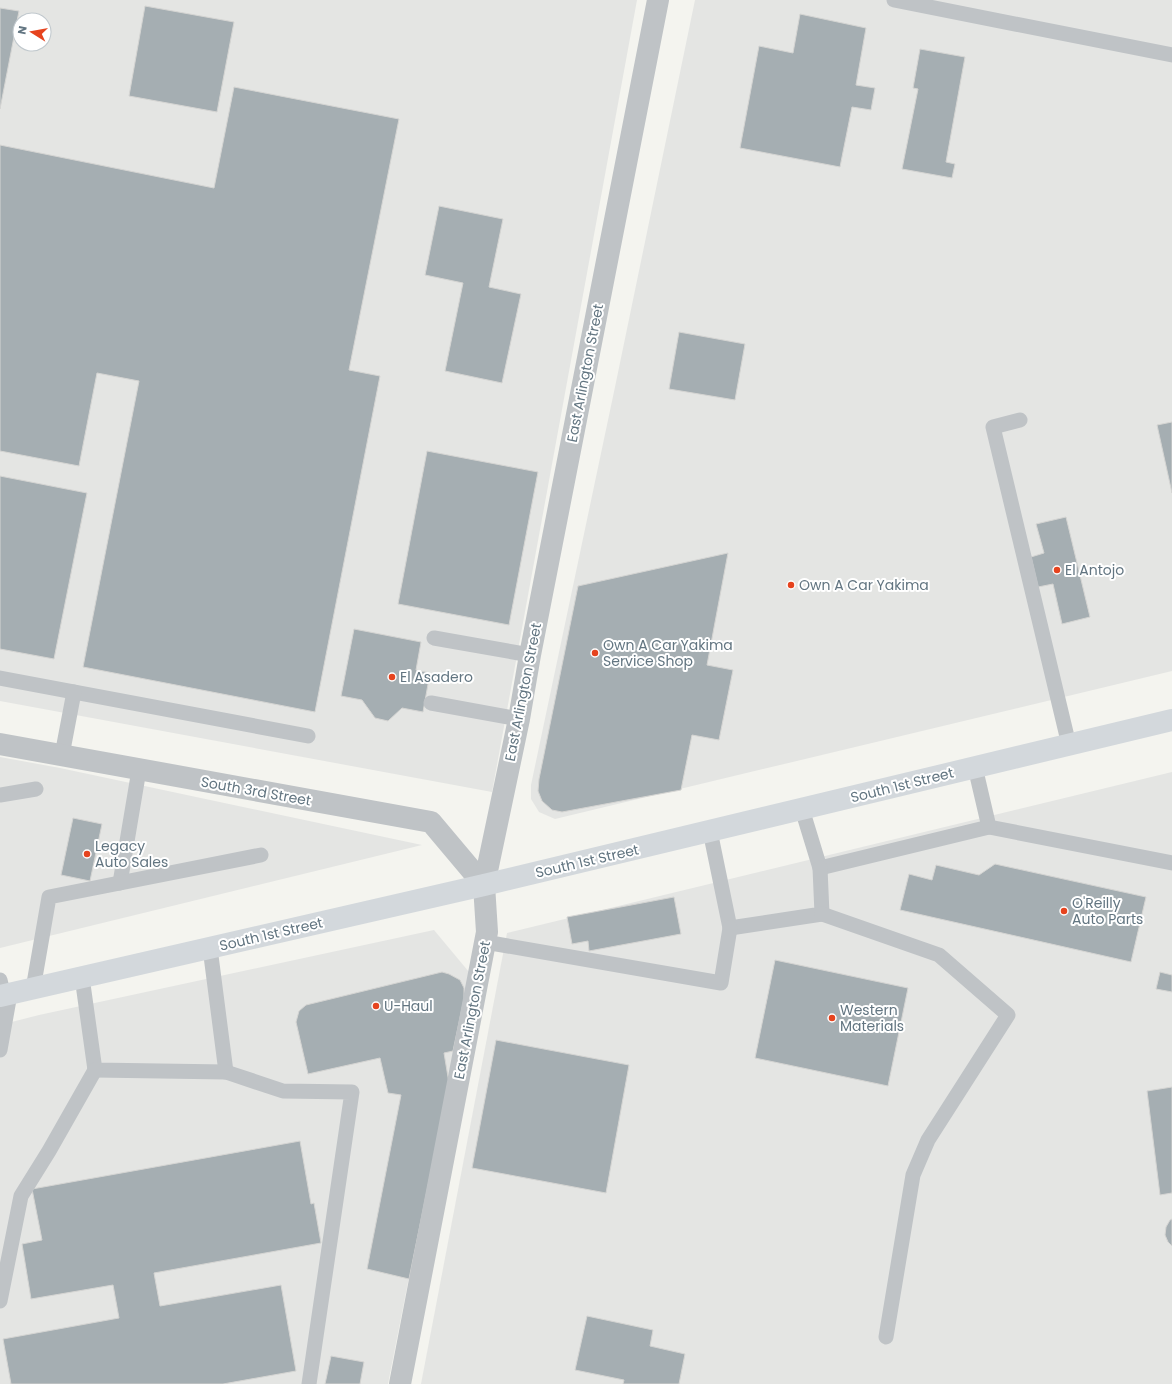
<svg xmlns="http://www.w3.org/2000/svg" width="1172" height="1384" font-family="Poppins,sans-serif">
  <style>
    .built { fill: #e4e5e3; fill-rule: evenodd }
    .building { fill: #a5aeb2; stroke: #d5d5d3 }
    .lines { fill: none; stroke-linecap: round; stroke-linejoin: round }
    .lane { stroke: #bfc3c6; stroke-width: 15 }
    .street { stroke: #bfc3c6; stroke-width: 22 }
    .secondary { stroke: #d3d8dc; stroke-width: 22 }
    .poi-dot { fill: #e6431e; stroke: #fff; stroke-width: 1.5 }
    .labels { text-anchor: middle; stroke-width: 4; stroke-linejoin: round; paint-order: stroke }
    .street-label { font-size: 14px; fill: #627581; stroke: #fff }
    .poi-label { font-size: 14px; fill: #627581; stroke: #fff; text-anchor: start }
  </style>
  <rect width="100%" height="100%" fill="#f4f4ef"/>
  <!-- built -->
  <g class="built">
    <path d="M0,0H637L492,792L0,701ZM20,20H44V44H20Z"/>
    <path d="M695,0H1172V671L555,819L539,812L531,799V785L615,387Z"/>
    <path d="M0,757L60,768L422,845L0,948Z"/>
    <path d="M1172,772V1384H421L507,933Z"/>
    <path d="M434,930L469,972L388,1384H0V1025L39,1015Z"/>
  </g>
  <!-- building -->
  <g class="building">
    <path d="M145,6L234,22L217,112L129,96Z"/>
    <path d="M0,8L19,11L0,109Z"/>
    <path d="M800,14L866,28L856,85L875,88L871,110L852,107L840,167L740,148L759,46L793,53Z"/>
    <path d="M920,49L965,57L946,162L955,164L952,178L902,169L918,89L913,88Z"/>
    <path d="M234,87L399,119L349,370L380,376L315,712L83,667L139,381L97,373L79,466L0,451V145L214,188Z"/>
    <path d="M439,206L503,219L489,287L521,294L502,383L445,371L463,283L425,275Z"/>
    <path d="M679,332L745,344L735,400L669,389Z"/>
    <path d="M1172,422V493L1157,425Z"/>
    <path d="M427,451L538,472L509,625L398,604Z"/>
    <path d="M0,476L87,493L54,659L0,649Z"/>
    <path d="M1066,517L1090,617L1062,624L1053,584L1038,587L1031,557L1044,553L1036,524Z"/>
    <path d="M728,553L707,665L733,670L719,740L692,735L681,790L562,812L552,810L542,801L538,791L539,779L578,586Z"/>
    <path d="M354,629L421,642L416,670L430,673L423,712L402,708L388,721L375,718L362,700L341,696Z"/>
    <path d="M73,818L102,824L90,881L61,875Z"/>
    <path d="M995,864L1146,897L1131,962L900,910L909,874L932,880L936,865L979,875Z"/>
    <path d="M674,897L681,934L589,951L588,941L572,944L567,917Z"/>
    <path d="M775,960L908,988L888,1086L755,1058Z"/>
    <path d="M442,972L449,974L460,980L464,988V999L453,1051L444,1053L449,1083L409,1279L367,1269L401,1095L388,1093L380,1058L308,1074L296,1022L299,1011L306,1005Z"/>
    <path d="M1160,972L1172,975V992L1156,989Z"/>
    <path d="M496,1040L629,1065L606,1193L472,1168Z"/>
    <path d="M1172,1087V1193L1160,1195L1147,1091Z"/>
    <path d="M300,1141L311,1204L314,1203L321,1243L154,1273L160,1306L281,1285L296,1371L223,1384H11L3,1339L119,1318L113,1285L31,1299L22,1244L42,1240L32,1189Z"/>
    <path d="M1172,1219V1246L1168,1242L1165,1235L1166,1227L1170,1220Z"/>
    <path d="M587,1316L653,1330L650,1346L685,1354L679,1384H623L624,1380L575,1370Z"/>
    <path d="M331,1356L364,1362L360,1384H325Z"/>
  </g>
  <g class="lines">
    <!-- lane -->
    <g class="lane">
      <path d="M894,0L1172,55"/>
      <path d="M1020,420L993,427L1069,745"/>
      <path d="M434,638L530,655"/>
      <path d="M0,678L308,736"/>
      <path d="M431,703L519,719"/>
      <path d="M62,755L74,692"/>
      <path d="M975,767L989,827L1172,863"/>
      <path d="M0,795L36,789"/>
      <path d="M802,809L820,868L989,827"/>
      <path d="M710,831L730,928L822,914L820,868"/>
      <path d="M120,883L139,770"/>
      <path d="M822,914L939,955L1008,1015L928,1140L913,1175L886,1337"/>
      <path d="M485,942L721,983L730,928"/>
      <path d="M210,948L226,1072"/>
      <path d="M82,977L95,1070L226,1072L283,1091L352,1092L309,1384"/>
      <path d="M0,980L4,996"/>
      <path d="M33,989L49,897L261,855"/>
      <path d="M0,1050L10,994"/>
      <path d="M0,1301L21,1196L49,1151L95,1070"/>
    </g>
    <!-- street -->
    <g class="street">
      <path d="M0,744L431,822L484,885"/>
      <path d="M400,1384L487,932L484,885L519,719L530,655L658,0"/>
    </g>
    <!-- secondary -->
    <path class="secondary" d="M0,996L484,885L1172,720"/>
  </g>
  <!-- markers -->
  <g class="poi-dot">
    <circle cx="1057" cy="570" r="4"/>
    <circle cx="791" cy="585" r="4"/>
    <circle cx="595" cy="653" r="4"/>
    <circle cx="392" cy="677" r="4"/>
    <circle cx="87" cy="854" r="4"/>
    <circle cx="1064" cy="911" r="4"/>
    <circle cx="376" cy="1006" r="4"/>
    <circle cx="832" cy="1018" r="4"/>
  </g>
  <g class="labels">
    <!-- street labels -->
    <g class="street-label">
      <text transform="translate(585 373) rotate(-79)" y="5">East Arlington Street</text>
      <text transform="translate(523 692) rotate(-79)" y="5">East Arlington Street</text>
      <text transform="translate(902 785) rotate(-14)" y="5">South 1st Street</text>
      <text transform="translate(256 791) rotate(10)" y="5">South 3rd Street</text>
      <text transform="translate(587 861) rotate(-13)" y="5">South 1st Street</text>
      <text transform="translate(271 934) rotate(-13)" y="5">South 1st Street</text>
      <text transform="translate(472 1010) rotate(-79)" y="5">East Arlington Street</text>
    </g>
    <!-- poi labels -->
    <g class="poi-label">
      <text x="1065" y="575">El Antojo</text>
      <text x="799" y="590">Own A Car Yakima</text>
      <text x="603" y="650">Own A Car Yakima<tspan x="603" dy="16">Service Shop</tspan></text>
      <text x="400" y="682">El Asadero</text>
      <text x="95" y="851">Legacy<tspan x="95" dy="16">Auto Sales</tspan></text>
      <text x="1072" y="908">O'Reilly<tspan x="1072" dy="16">Auto Parts</tspan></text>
      <text x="384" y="1011">U-Haul</text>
      <text x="840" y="1015">Western<tspan x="840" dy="16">Materials</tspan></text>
    </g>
  </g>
  <!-- north arrow -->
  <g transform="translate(32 32) rotate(281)"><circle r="19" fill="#ffffff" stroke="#c0c8cd"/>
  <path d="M0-3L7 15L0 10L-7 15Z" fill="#e6431e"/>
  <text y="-6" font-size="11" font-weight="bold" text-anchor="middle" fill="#627581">N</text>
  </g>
</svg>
